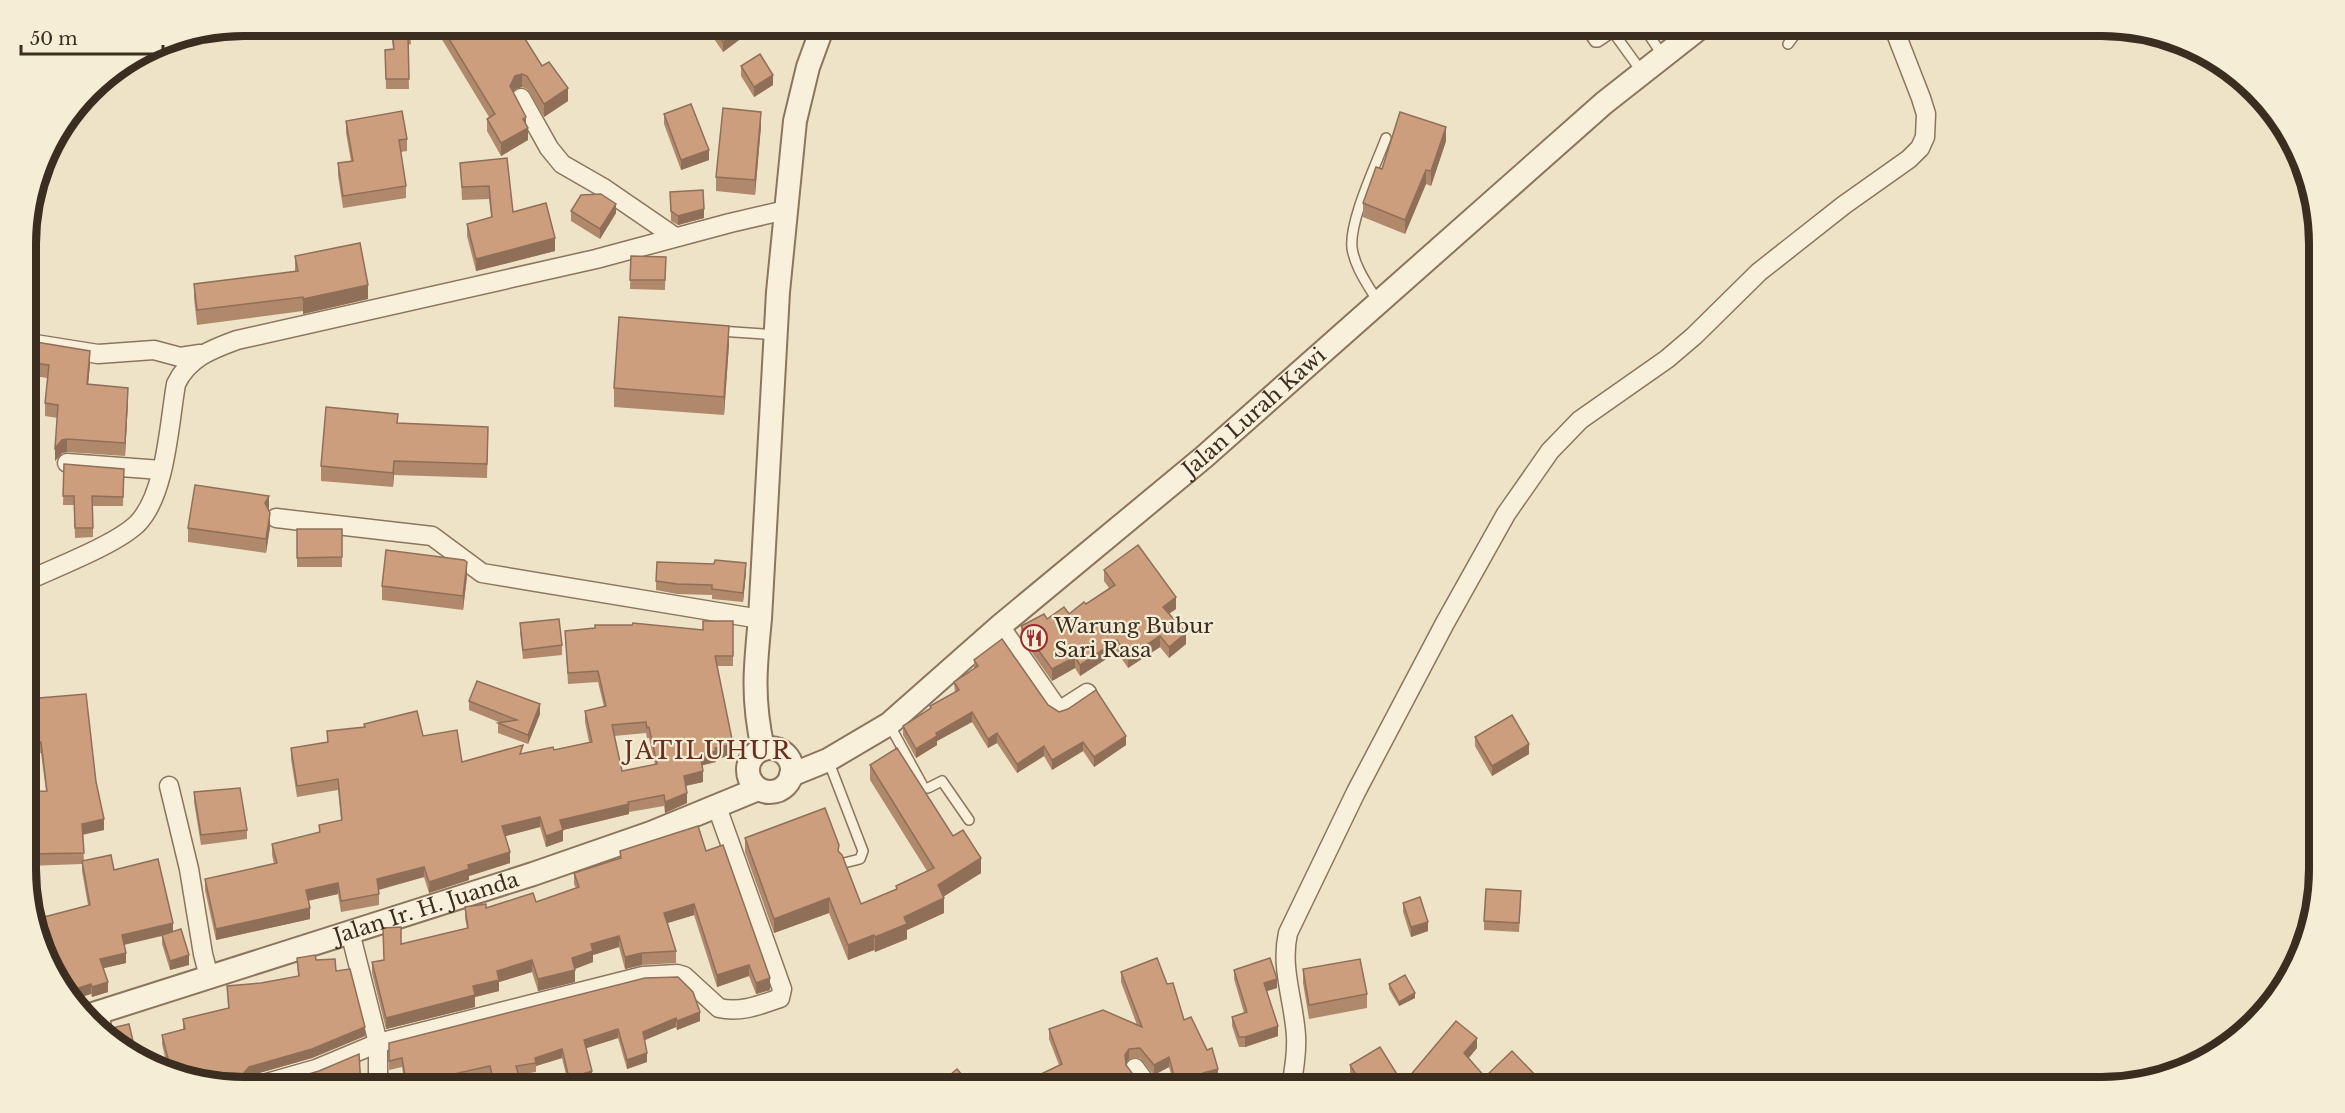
<svg xmlns="http://www.w3.org/2000/svg" width="2345" height="1113" font-family="'Libre Baskerville',serif">
  <style>
    .lines { fill: none; stroke-linecap: round; stroke-linejoin: round }
    .service-casing { stroke: #8b755c; stroke-width: 12 }
    .minor-casing { stroke: #8b755c; stroke-width: 21 }
    .tertiary-casing { stroke: #8b755c; stroke-width: 26 }
    .service { stroke: #f9f0db; stroke-width: 9 }
    .minor { stroke: #f9f0db; stroke-width: 18 }
    .tertiary { stroke: #f9f0db; stroke-width: 22 }
    .wall { fill: #b0886c; fill-rule: evenodd }
    .shaded-wall { fill: #906f58 }
    .building { fill: #cd9e7d; stroke: #906f58; stroke-width: 1.5; fill-rule: evenodd }
    .labels { text-anchor: middle; stroke-width: 4.5; stroke-linejoin: round; paint-order: stroke }
    .street-label { font-size: 21px; fill: #3b2d20; stroke: #f6edd7 }
    .poi-label { font-size: 21px; fill: #3b2d20; stroke: #f6edd7; text-anchor: start }
    .quarter-label { font-size: 24px; letter-spacing: 1.5px; fill: #682e1f; stroke: #f6edd7 }
    .rim { fill: none; stroke: #3b2d20; stroke-width: 8 }
  </style>
  <rect width="100%" height="100%" fill="#efe3c7"/>
  <g class="lines">
    <defs>
      <g id="service">
        <path d="M1584,26L1595,42H1598L1613,32L1642,72"/>
        <path d="M1643,26L1663,56"/>
        <path d="M1788,44L1794,36L1790,26"/>
        <path d="M1378,302C1368,285 1355,268 1352,248C1349,221 1376,165 1386,138"/>
        <path d="M719,331L777,335"/>
        <path d="M889,724L924,788H928L942,781L969,820"/>
        <path d="M828,760L863,851L860,859L844,863"/>
      </g>
      <g id="minor">
        <path d="M521,98L549,148L562,164L602,187L675,237"/>
        <path d="M35,344L98,354L154,350L180,357L200,354"/>
        <path d="M67,463L161,470"/>
        <path d="M276,518L432,536L482,573L760,619"/>
        <path d="M27,581C56,567 115,545 137,524C166,495 169,424 176,384C188,358 212,349 237,340L596,259L730,223L786,210"/>
        <path d="M1000,626L1057,708L1062,709L1087,693"/>
        <path d="M169,786L189,869L203,954L209,977"/>
        <path d="M350,932L378,1043V1087"/>
        <path d="M99,1012L102,1028"/>
        <path d="M1135,1068L1149,1087"/>
        <path d="M253,1087L316,1069L378,1043L643,976L677,974L684,976L719,1008C741,1013 760,1005 780,998L782,989L717,807"/>
        <path d="M1291,1087C1294,1071 1297,1053 1296,1036C1294,1001 1280,968 1288,933L1356,792L1445,623L1506,514L1550,451L1580,420L1667,359L1694,336L1759,272L1844,205L1909,159L1920,148L1925,137L1926,114L1921,98L1893,26"/>
      </g>
      <g id="tertiary">
        <circle cx="770" cy="770" r="22"/>
        <path d="M763,749C752,699 755,668 760,619L778,292L795,121L808,67L823,26"/>
        <path id="s1" d="M791,775L828,760L889,724L1000,626L1204,457L1604,103L1702,26"/>
        <path id="s2" d="M87,1016L533,874L651,833L758,789"/>
      </g>
    </defs>
    <!-- service casing -->
    <use href="#service" class="service-casing"/>
    <!-- minor casing -->
    <use href="#minor" class="minor-casing"/>
    <!-- tertiary casing -->
    <use href="#tertiary" class="tertiary-casing"/>
    <!-- service -->
    <use href="#service" class="service"/>
    <!-- minor -->
    <use href="#minor" class="minor"/>
    <!-- tertiary -->
    <use href="#tertiary" class="tertiary"/>
  </g>
  <!-- wall -->
  <g class="wall">
    <path d="M390,26H410L411,44L408,45L409,89H386L385,50L393,49Z"/>
    <path d="M435,26H517L542,66L568,101L544,117L527,89L522,87L515,89L513,92L526,124L528,140L501,156L487,131V119L489,117L435,28Z"/>
    <path d="M687,26H752L743,32V37L723,52L708,30L695,38Z"/>
    <path d="M741,66L773,85L754,97L741,76Z"/>
    <path d="M664,114L709,160L681,170L664,124Z"/>
    <path d="M346,121L407,139V151L401,152L406,186V198L343,208L338,175V163L351,161L346,133Z"/>
    <path d="M761,126L755,195L716,191V177Z"/>
    <path d="M1446,141L1431,186L1426,184L1405,234L1363,217V203L1382,169Z"/>
    <path d="M507,158L513,212L555,251L476,271L467,236V224L491,217L489,199L462,200L460,163Z"/>
    <path d="M670,192L704,218L678,225L671,221Z"/>
    <path d="M571,211L616,213L600,239L571,221Z"/>
    <path d="M295,256L368,299L303,314V311L197,325L194,298V284L295,272Z"/>
    <path d="M631,256L666,257L665,290L630,289Z"/>
    <path d="M729,344L724,415L614,407V388Z"/>
    <path d="M33,363L90,364L88,384L128,401L125,456L67,452L62,453L55,461L57,418L45,416V403L48,378L33,376Z"/>
    <path d="M398,423L488,441L487,478L394,475L393,487L321,481V466Z"/>
    <path d="M64,464L124,469L123,506H93V537L75,538L74,505H63Z"/>
    <path d="M270,527L266,553L188,542V528Z"/>
    <rect x="297" y="529" width="45" height="38"/>
    <path d="M1104,570L1176,609L1169,613L1186,644L1169,658L1160,647L1128,668L1117,652L1080,676L1075,668L1052,681L1021,637V626L1047,619L1069,614L1086,604L1109,588L1104,581Z"/>
    <path d="M746,572L743,602L712,599V595L677,594L656,590V581Z"/>
    <path d="M467,576L463,610L382,600V586Z"/>
    <path d="M733,621V666H717L733,755L716,759V762L702,765L703,782L686,786L687,803L665,813L664,806L629,812V814L563,830V841L546,847L540,827L505,836L510,863L469,876V880L429,893L424,877L379,890V905L341,912L338,894L308,901L310,919L216,940L205,890V879L274,864L272,855V844L319,833V825L341,820L338,790L297,797L291,759V748L327,743V731L364,727V724L423,736L462,762L523,753L554,750L589,742L585,722V711L604,707L598,682L568,684L565,631L703,630ZM646,733L647,738H649L655,765L622,771L614,736Z"/>
    <path d="M520,623L562,645V655L523,659L520,633Z"/>
    <path d="M974,660L1059,712L1126,745L1094,767L1083,751L1052,770L1044,756L1017,773L997,743L988,748L972,722L937,741V745L916,758L903,735V726L930,709V706L955,693L954,682L974,669Z"/>
    <path d="M27,699L96,782L104,830L82,834L84,860L114,870L173,931L189,965L170,970L162,944V936L124,945L126,963L104,968L108,992L92,997L91,994L44,917L88,905L82,871V864L27,866V792L46,791L41,753H27Z"/>
    <path d="M469,701L540,714L528,744L498,733V723H501L469,710Z"/>
    <path d="M1475,737L1529,754L1492,776L1475,746Z"/>
    <path d="M870,765L953,836L981,873L943,897L944,913L907,930V939L875,952L874,950L848,960L829,913L774,933L745,852V838L839,851L861,904L896,890V886L927,871L870,780Z"/>
    <path d="M194,792L247,830V839L201,845L194,802Z"/>
    <path d="M620,851H706L770,990L756,994L749,976L717,987L694,915L668,923L676,951V963L642,965L625,969L619,947L593,955V962L575,969V982L538,991L532,972L499,982V991L475,997V1007L386,1029L372,973V962L384,960L401,944L467,928L465,918V907L486,908L536,902L576,888L574,884V873L620,858Z"/>
    <path d="M1521,901L1519,932L1484,930V921Z"/>
    <path d="M1403,903L1428,931L1411,937L1403,912Z"/>
    <path d="M297,958L316,960L336,971L365,1036L312,1058L249,1076L243,1083L244,1088L168,1070L162,1044V1035L183,1030V1019L228,1008L227,986L261,983L298,976Z"/>
    <path d="M1303,969L1367,994V1008L1309,1019L1303,983Z"/>
    <path d="M1234,970L1277,988L1267,991L1278,1036L1245,1047H1239L1232,1026V1017L1244,1013L1234,979Z"/>
    <path d="M1121,972L1167,984L1184,1020L1218,1078L1205,1082L1207,1087H1175L1169,1067L1154,1075L1140,1058L1129,1059L1125,1063L1126,1065L1140,1084L1146,1087H1014L1059,1065L1049,1039V1029L1137,1025L1121,982Z"/>
    <path d="M645,978L700,1021L677,1030L676,1027L644,1040L647,1062L627,1069L618,1038L586,1048L592,1080L569,1087L562,1058L536,1066V1072L518,1075L522,1087H493L490,1076L456,1082L457,1087H405L402,1067L389,1070V1043Z"/>
    <path d="M1389,984L1415,998L1399,1006L1389,989Z"/>
    <path d="M1477,1048L1468,1058L1485,1077L1539,1087H1357L1350,1075V1065L1403,1084Z"/>
  </g>
  <!-- shaded-wall -->
  <g class="shaded-wall">
    <path d="M699,26H708V30L695,38V28Z"/>
    <path d="M741,26H752L743,32V37L723,52V42Z"/>
    <path d="M522,74V87L515,89L510,98V86L515,76Z"/>
    <path d="M773,75V85L754,97V87Z"/>
    <path d="M568,88V101L544,117V104Z"/>
    <path d="M761,112V126L755,195V180Z"/>
    <path d="M526,117V129L528,128V140L501,156V143Z"/>
    <path d="M1446,127V141L1431,186V171Z"/>
    <path d="M709,150V160L681,170V160Z"/>
    <path d="M1426,170V184L1405,234V220Z"/>
    <path d="M616,204V213L600,239V229Z"/>
    <path d="M704,209V218L678,225V216Z"/>
    <path d="M555,238V251L476,271V259Z"/>
    <path d="M368,285V299L303,314V299Z"/>
    <path d="M30,289V299L26,322V312Z"/>
    <path d="M729,326V344L724,415V397Z"/>
    <path d="M90,351V364L87,397V384Z"/>
    <path d="M128,388V401L125,456V443Z"/>
    <path d="M67,439V452L62,453L55,461V448L62,440Z"/>
    <path d="M394,461V475L393,487V473Z"/>
    <path d="M269,496V510L265,503Z"/>
    <path d="M270,513V527L266,553V539Z"/>
    <path d="M467,562V576L463,610V596Z"/>
    <path d="M746,563V572L743,602V593Z"/>
    <path d="M1176,597V609L1163,618V607Z"/>
    <path d="M33,618V628L27,630V620Z"/>
    <path d="M1186,633V644L1169,658V647Z"/>
    <path d="M1160,636V647L1128,668V657Z"/>
    <path d="M1117,640V652L1080,676V665Z"/>
    <path d="M1075,657V668L1052,681V669Z"/>
    <path d="M540,704V714L528,744V735Z"/>
    <path d="M972,712V722L937,741V745L916,758V749L936,733Z"/>
    <path d="M997,733V743L988,748V739Z"/>
    <path d="M1126,736V745L1094,767V757Z"/>
    <path d="M1083,742V751L1052,770V760Z"/>
    <path d="M733,744V755L716,759V762L700,766V755L715,748Z"/>
    <path d="M1529,744V754L1492,776V766Z"/>
    <path d="M1044,746V756L1017,773V764Z"/>
    <path d="M703,771V782L684,786V776Z"/>
    <path d="M687,793V803L665,813V802Z"/>
    <path d="M629,804V814L563,830V841L546,847V836L560,820Z"/>
    <path d="M540,817V827L502,837V826Z"/>
    <path d="M104,819V830L82,835V824Z"/>
    <path d="M510,852V863L469,876V880L429,893V882L468,865Z"/>
    <path d="M981,858V873L938,900V885Z"/>
    <path d="M424,867V877L377,890V879Z"/>
    <path d="M338,883V894L306,901V890Z"/>
    <path d="M829,898V913L774,933V919Z"/>
    <path d="M944,898V913L907,930V939L875,952V937L904,917Z"/>
    <path d="M694,904V915L664,924V913Z"/>
    <path d="M310,908V919L216,940V929Z"/>
    <path d="M1428,922V931L1411,937V927Z"/>
    <path d="M173,923V933L122,945V935Z"/>
    <path d="M874,935V950L848,960V945Z"/>
    <path d="M619,936V947L593,955V962L572,970V958L591,944Z"/>
    <path d="M126,953V963L100,969V959Z"/>
    <path d="M642,953V965L625,969V957Z"/>
    <path d="M189,955V965L170,970V961Z"/>
    <path d="M532,960V972L499,982V991L475,997V1007L386,1029V1018L473,986L497,971Z"/>
    <path d="M749,965V976L717,987V975Z"/>
    <path d="M575,970V982L538,991V979Z"/>
    <path d="M770,978V990L756,994V983Z"/>
    <path d="M1277,979V988L1264,992V983Z"/>
    <path d="M108,982V992L92,997V987Z"/>
    <path d="M91,984V994L70,1001L66,992Z"/>
    <path d="M1415,993V998L1399,1006V1002Z"/>
    <path d="M700,1012V1021L677,1030V1021Z"/>
    <path d="M676,1018V1027L643,1041V1032Z"/>
    <path d="M1278,1026V1036L1245,1047V1037Z"/>
    <path d="M365,1027V1036L312,1058L249,1076L242,1084V1075L249,1067Z"/>
    <path d="M618,1029V1038L584,1049V1040Z"/>
    <path d="M1477,1038V1048L1464,1064V1053Z"/>
    <path d="M133,1041V1046L126,1047L122,1044Z"/>
    <path d="M562,1049V1058L536,1066L535,1058Z"/>
    <path d="M1129,1049V1059L1125,1064V1055Z"/>
    <path d="M647,1053V1062L627,1069V1060Z"/>
    <path d="M1169,1057V1067L1154,1075V1065Z"/>
    <path d="M1218,1069V1078L1203,1083V1073Z"/>
    <path d="M592,1071V1080L569,1087V1078Z"/>
    <path d="M1539,1079V1087H1531Z"/>
    <path d="M1096,1081V1087H1083Z"/>
  </g>
  <!-- building -->
  <g class="building">
    <path d="M392,26H410L411,35H408L409,79H386L385,50L394,49Z"/>
    <path d="M441,26H517L542,66L549,62L568,88L544,104L527,76L522,74L515,76L510,86L526,117L523,119L528,128L501,143L487,119L495,114Z"/>
    <path d="M712,26H742L743,27L723,42Z"/>
    <path d="M760,54L773,75L754,87L741,66Z"/>
    <path d="M691,104L709,150L681,160L664,114Z"/>
    <path d="M723,108L761,112L755,180L716,177Z"/>
    <path d="M402,111L407,139L399,140L406,186L343,196L338,163L353,161L346,121Z"/>
    <path d="M1400,112L1446,127L1431,171L1426,170L1405,220L1363,203L1376,167L1382,169Z"/>
    <path d="M507,158L513,212L546,203L555,238L476,259L467,224L492,217L489,186L462,187L460,163Z"/>
    <path d="M703,190L704,209L678,216L671,211L670,192Z"/>
    <path d="M601,194L616,204L600,229L571,211L581,195Z"/>
    <path d="M360,243L368,285L303,299V297L197,310L194,284L298,271L295,256Z"/>
    <path d="M631,256L666,257L665,280H630Z"/>
    <path d="M26,289H30L26,312Z"/>
    <path d="M619,317L729,326L724,397L614,388Z"/>
    <path d="M36,342L90,351L87,384L128,388L125,443L67,439L62,440L55,448L58,405L45,403L49,365L33,363Z"/>
    <path d="M326,407L398,414L397,423L488,427L487,464L394,461L393,473L321,466Z"/>
    <path d="M64,464L124,469L123,497L92,496L93,528H75L74,496H63Z"/>
    <path d="M195,485L269,496L265,503L270,513L266,539L188,528Z"/>
    <path d="M297,529H342V557L297,558Z"/>
    <path d="M1138,545L1176,597L1163,607L1186,633L1169,647L1160,636L1128,657L1117,640L1080,665L1075,657L1052,669L1021,626L1044,614L1047,619L1064,607L1069,614L1084,602L1086,604L1115,585L1104,570Z"/>
    <path d="M386,550L464,560L467,562L463,596L382,586Z"/>
    <path d="M715,560L746,563L743,593L712,589V585L677,584L656,581L657,562L714,564Z"/>
    <path d="M27,599L33,618L27,620Z"/>
    <path d="M559,619L562,645L523,650L520,623Z"/>
    <path d="M703,621H733V656H715L733,744L715,748L716,751L700,755L703,771L684,776L687,793L665,802L664,795L628,802L629,804L560,820L563,830L546,836L540,817L502,826L510,852L468,865L469,869L429,882L424,867L377,879L379,894L341,901L338,883L306,890L310,908L216,929L205,879L277,863L272,844L320,832L319,825L342,820L338,779L297,786L291,748L328,742L327,731L365,727L364,724L417,711L423,736L457,730L462,762L523,745L520,754L553,747L554,750L592,742L585,711L606,706L598,671L568,673L565,631L595,628V625H632L633,623L703,630ZM646,722L647,728L649,727L657,764L622,771L612,725Z"/>
    <path d="M1002,639L1048,705L1059,712L1068,709L1096,690L1126,736L1094,757L1083,742L1052,760L1044,746L1017,764L997,733L988,739L972,712L936,733L937,736L916,749L903,726L931,708L930,706L959,690L954,682L978,666L974,660Z"/>
    <path d="M477,681L540,704L528,735L498,723L517,720L469,701Z"/>
    <path d="M86,694L96,782L104,819L82,824L84,853L27,854V792L47,791L41,742H27V699Z"/>
    <path d="M1512,715L1529,744L1492,766L1475,737Z"/>
    <path d="M897,748L953,836L963,830L981,858L938,885L944,898L904,917L907,924L875,937L874,935L848,945L829,898L774,919L745,838L825,808L839,845L838,851L842,855L861,904L897,889L896,886L934,868L870,765Z"/>
    <path d="M240,788L247,830L201,835L194,792Z"/>
    <path d="M698,826L706,851L723,845L770,978L756,983L749,965L717,975L694,904L664,913L676,951L642,953L625,957L619,936L591,944L593,951L572,958L575,970L538,979L532,960L497,971L499,980L473,986L475,995L386,1018L372,962L384,960L383,928L401,927V944L468,928L465,907L486,904V908L533,893L536,902L579,887L574,873L621,858L620,851Z"/>
    <path d="M111,855L114,870L158,859L173,923L122,935L126,953L100,959L108,982L92,987L91,984L66,992L28,899L40,897L44,917L90,905L82,861Z"/>
    <path d="M1486,889L1521,891L1519,923L1484,921Z"/>
    <path d="M1420,897L1428,922L1411,927L1403,903Z"/>
    <path d="M181,929L189,955L170,961L162,935Z"/>
    <path d="M315,955L316,960L335,959L336,971L350,969L365,1027L312,1049L249,1067L242,1075V1082L249,1088H244L171,1070L162,1035L185,1029L183,1019L229,1008L227,986L261,983L299,976L297,958Z"/>
    <path d="M1157,958L1167,984L1173,983L1184,1020L1191,1017L1207,1050L1212,1048L1218,1069L1203,1073L1207,1087H1177L1169,1057L1154,1065L1140,1048L1129,1049L1125,1055L1126,1065L1140,1084L1146,1087H1100L1096,1081L1083,1087H1014L1062,1064L1049,1029L1103,1010L1142,1027L1121,972Z"/>
    <path d="M1270,958L1277,979L1264,983L1278,1026L1245,1037H1239L1232,1017L1247,1012L1234,970Z"/>
    <path d="M1360,959L1367,994L1309,1005L1303,969Z"/>
    <path d="M1405,975L1415,993L1399,1002L1389,984Z"/>
    <path d="M678,977L693,992L700,1012L677,1021L676,1018L643,1032L647,1053L627,1060L618,1029L584,1040L592,1071L569,1078L562,1049L535,1058L536,1063L516,1066L522,1087H495L490,1066L454,1074L457,1087H407L402,1058L389,1061V1043L645,978Z"/>
    <path d="M1456,1021L1477,1038L1464,1053L1485,1077L1512,1051L1539,1079L1531,1087H1390L1387,1084L1381,1087H1364L1350,1065L1380,1047L1403,1084Z"/>
    <path d="M129,1024L133,1041L122,1044L113,1037L112,1028Z"/>
    <path d="M359,1054L361,1087L261,1088L319,1071Z"/>
    <path d="M957,1069L972,1087H936Z"/>
    <path d="M664,1081L665,1087H634Z"/>
  </g>
  <!-- icons -->
  <defs>
    <symbol id="restaurant-ring" viewBox="-11 -11 22 22"><circle r="9.5" fill="#f6edd7" stroke="#9b2b2c" stroke-width="1.5"/><path d="M-5-6h1v4h1v-4h1v4h1v-4h1v5L-1.5 .5V6h-2V.5L-5-1ZM5-6V6H3V1.5H1.5Q1.5-4 5-6Z" fill="#9b2b2c"/></symbol>
  </defs>
  <g fill-rule="evenodd">
    <use href="#restaurant-ring" x="1019" y="623" width="30" height="30"/>
  </g>
  <g class="labels">
    <!-- street labels -->
    <g class="street-label">
      <text dy="7" stroke="none"><textPath href="#s1" startOffset="591">Jalan Lurah Kawi</textPath></text>
      <text dy="7" stroke="none"><textPath href="#s2" startOffset="356">Jalan Ir. H. Juanda</textPath></text>
    </g>
    <!-- poi labels -->
    <g class="poi-label">
      <text x="1054" y="633">Warung Bubur<tspan x="1054" dy="24">Sari Rasa</tspan></text>
    </g>
    <!-- quarter labels -->
    <g class="quarter-label">
      <text x="708" y="759">JATILUHUR</text>
    </g>
  </g>
  <!-- crop -->
  <path d="M0 0H2345V1113H0ZM244 36H2101A208 208 0 0 1 2309 244V869A208 208 0 0 1 2101 1077H244A208 208 0 0 1 36 869V244A208 208 0 0 1 244 36Z" fill="#f6edd7" fill-rule="evenodd"/>
  <path class="rim" d="M244 36H2101A208 208 0 0 1 2309 244V869A208 208 0 0 1 2101 1077H244A208 208 0 0 1 36 869V244A208 208 0 0 1 244 36Z"/>
  <!-- scale -->
  <path d="M21 45v9h142v-9" fill="none" stroke="#3b2d20" stroke-width="3"/>
  <text x="30" y="45" font-size="18" fill="#3b2d20" stroke="#f6edd7" stroke-width="4.5" paint-order="stroke">50 m</text>
</svg>
